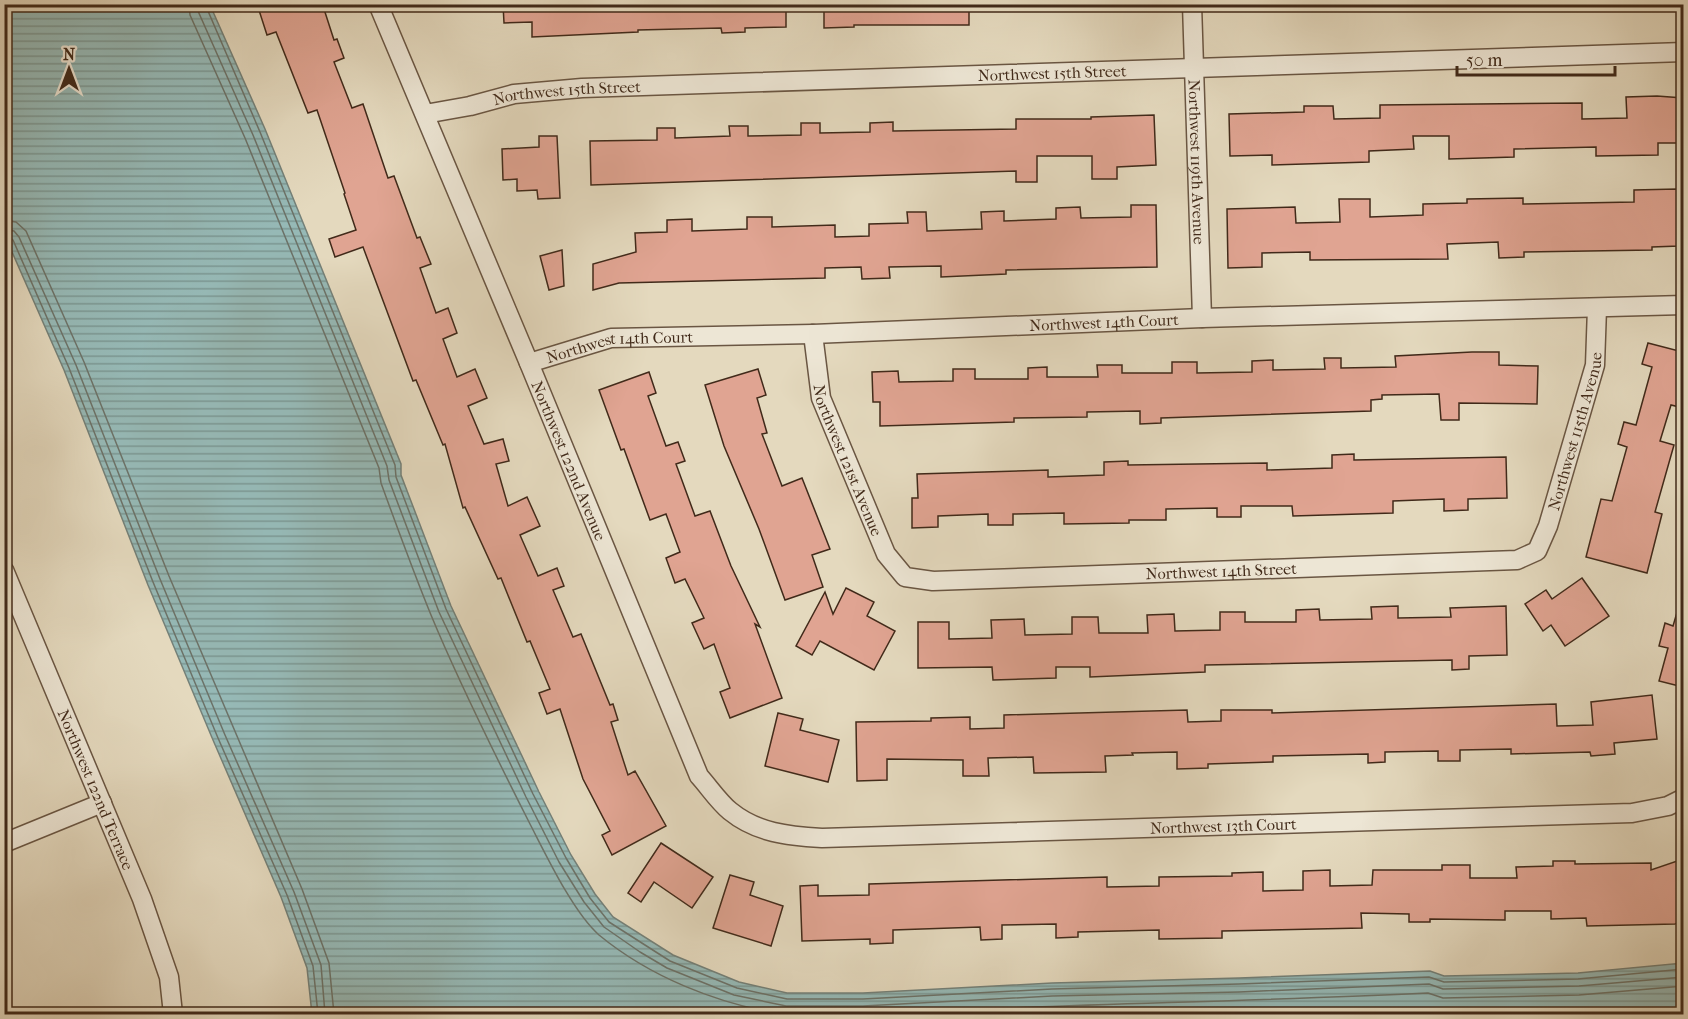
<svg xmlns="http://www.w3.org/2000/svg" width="1688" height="1019" font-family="'IM FELL French Canon',serif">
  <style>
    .water { fill: url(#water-rules); stroke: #748078; stroke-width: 1.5 }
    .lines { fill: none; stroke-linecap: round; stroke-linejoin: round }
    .shore { stroke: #6c7268; stroke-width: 1.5 }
    .building { fill: #e0a492; stroke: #412a1a; stroke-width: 1.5 }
    .street-casing { stroke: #6a5643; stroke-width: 21 }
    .street { stroke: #ede6d5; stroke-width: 18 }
    .labels { text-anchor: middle; stroke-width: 4.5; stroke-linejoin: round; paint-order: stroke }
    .street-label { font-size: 16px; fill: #412a1a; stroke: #ede6d5 }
  </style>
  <defs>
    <pattern id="water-rules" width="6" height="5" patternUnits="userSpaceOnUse" patternTransform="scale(1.5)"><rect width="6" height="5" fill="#96b9b6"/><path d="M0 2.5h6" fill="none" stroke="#7c9793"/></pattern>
  </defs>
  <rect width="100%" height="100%" fill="#e4d9be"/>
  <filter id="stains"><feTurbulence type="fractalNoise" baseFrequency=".00333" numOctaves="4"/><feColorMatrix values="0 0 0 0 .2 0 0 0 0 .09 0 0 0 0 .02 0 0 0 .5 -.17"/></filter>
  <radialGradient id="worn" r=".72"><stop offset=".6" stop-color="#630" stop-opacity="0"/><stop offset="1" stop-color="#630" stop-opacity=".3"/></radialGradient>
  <!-- water -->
  <path class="water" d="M4,5H210L265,129L401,464V475L451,606L539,792L571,855L595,894L613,917L673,955L739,982L787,993H863L1052,983L1239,978L1430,971L1444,976L1578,973L1683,963V1014H312L307,968L281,897L213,740L148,585L64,370L5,236Z"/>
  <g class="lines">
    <!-- shore -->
    <g class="shore">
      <path d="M189,4L190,15L245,138L379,468L381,483C397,527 413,571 431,615C460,685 495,755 530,824C546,855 573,912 599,935C650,977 716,1003 780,1014"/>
      <path d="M198,4V11L253,135L387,466L389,480L439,612L526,797L559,862L584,902L604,927L640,952L667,968L734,995L786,1006H863L1052,996L1239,992L1429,984L1443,989L1579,986L1684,977"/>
      <path d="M205,4L260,132L395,465L396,477L446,609L533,794L566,858L590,898L609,922L670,961L737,988L787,999H863L1052,989L1239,984L1429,977L1444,982L1578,979L1684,969"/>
      <path d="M4,220L16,222L26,231L84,362L169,576L302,889L329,963L334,1014"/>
      <path d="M4,229L14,231L19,237L76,365L160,579L225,735L294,892L321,965L325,1014"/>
      <path d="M4,236L9,237L13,240L69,368L153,582L218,738L287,895L313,966L318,1014"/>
      <path d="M873,1014C1058,1004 1243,1002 1428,993L1443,998L1579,995L1684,986"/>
    </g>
  </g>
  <!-- building -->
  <g class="building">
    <path d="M257,4H310L312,10L323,6L334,40L337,39L344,58L334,62L352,108L363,104L388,178L394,176L417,238L420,237L431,264L420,268L436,313L448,308L457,333L443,339L457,377L475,369L487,398L468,406L484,444L503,439L509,461L496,464L508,506L527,497L540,526L520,535L538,576L557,568L564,586L553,590L573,637L581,634L610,705L613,704L618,720L611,722L628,775L635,771L666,826L612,855L602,835L610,831L583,779L560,709L547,714L539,693L550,689L530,641L527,642L501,578L498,579L465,507L463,508L445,444L443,445L416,380L413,381L363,247L335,257L329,239L356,230L344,194L345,193L317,110L308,113L276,32L267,35Z"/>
    <path d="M503,4H786V27L745,28V32L722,33L721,28L638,30V32L532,37V22L504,23Z"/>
    <path d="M824,4H969V25H854V27L824,28Z"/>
    <path d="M1657,96L1683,98V143H1658V155L1596,156V147L1514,149V157L1449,159V136H1413L1414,149L1369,151V162L1272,165V155L1230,156L1229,114L1304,112V106H1333L1334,119L1380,118V105L1582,103V119L1627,118L1626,97Z"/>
    <path d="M1154,115L1156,165L1117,167V179H1092V156H1037V182H1016V171L591,185L590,141L657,140V128H675V138L730,136L729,126H748V136L801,135V123H820V133L870,132V123L893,122V131L1016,129V119H1091V117Z"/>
    <path d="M539,136H557L560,198L538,199L537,190L517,191V179L503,180L502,149L539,147Z"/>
    <path d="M1677,189L1679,246L1652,247V250L1524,252V257L1499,258L1498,242L1447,244L1448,259L1310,260V252L1262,253V267L1228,268L1227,209L1295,207L1296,223L1340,222L1339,199H1370V217L1423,215V204L1467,203V199L1523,198V204L1634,202V190Z"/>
    <path d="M1131,205H1156L1157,267L1006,270V274L941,277V266L889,267L890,278L862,279L861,267L825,268V278L619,283L593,290V264L636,252L635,233L667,232V220L692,219V231L747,229V217H772V227L835,225V237L869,236V224L908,223L907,212H926L927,231L982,229L981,212L1004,211V221L1056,219V208L1080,207L1081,218L1131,217Z"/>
    <path d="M562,250L564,286L549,290L540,256Z"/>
    <path d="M1648,343L1679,351L1677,360L1683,362V408L1671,405L1660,441L1674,445L1655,512L1662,514L1647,573L1586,557L1601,499L1612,501L1627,447L1618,444L1624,422L1636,425L1652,367L1642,364Z"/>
    <path d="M1472,352H1499V365L1538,366L1537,404L1459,403V420H1441L1439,394L1382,395V399L1371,400V411L1161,418V423L1140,424V411L1087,412V417L1014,418V422L880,426V402H873L872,372L898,371L899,382L953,381V369H975V379H1028V368L1047,367V377H1098L1097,365H1122V373H1172V362H1197V373L1252,372V361L1273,360V370L1325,369L1324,358H1341V368L1396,367L1395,356Z"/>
    <path d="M758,369L766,395L757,398L767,433L762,434L782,486L802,478L830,549L812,555L823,587L785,600L759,529L724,446L705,385Z"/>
    <path d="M649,372L656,393L648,396L666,446L678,442L685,461L676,464L695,516L710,511L731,566L760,627L755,624L782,698L730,718L720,692L730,688L714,644L704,649L692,623L704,618L685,579L675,583L666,558L680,552L666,514L650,520L624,449L621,450L599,390Z"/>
    <path d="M1354,454V460L1506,457L1507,498L1468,499V510L1444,511V499L1393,501V513L1293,516L1292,506H1241V517H1217V508L1166,509V520H1129V523L1064,524V513L1013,514V525H988V514L938,516V527L912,528V498H918L917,474L1048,470V477L1104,475V462L1128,461V465L1267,463V470L1332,468V455Z"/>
    <path d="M1582,578L1609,616L1565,646L1551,625L1543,631L1525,604L1546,590L1552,599Z"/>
    <path d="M846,588L874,602L867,616L895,631L874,670L820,641L812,655L796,646L825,592L833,614Z"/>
    <path d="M1398,606V618L1451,617L1450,608L1506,606L1507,655L1469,656V669L1452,670V660L1205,665V672L1090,677V667H1056V678L993,680L992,667L918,668V622H949V639L992,638L991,620L1024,619L1025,635L1072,634V617H1098L1099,633H1148L1147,615L1174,614L1175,631L1220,630V612H1245V622H1296V610L1319,609L1320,620L1372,619L1371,607Z"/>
    <path d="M1678,609L1683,610V687L1659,681L1668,648L1659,646L1665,623L1673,626Z"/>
    <path d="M1652,695L1657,739L1614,743L1615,754L1591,756L1590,752L1511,754V749L1460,750V761H1438V751L1385,752V762L1368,763V754L1273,756V762L1208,764V768L1177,769V752L1132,753L1133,755L1105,756L1106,772L1034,773L1033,757L988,758L989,776H963V760L887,759V780L857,781L856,722L931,721V718L970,717V729L1004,728V715L1187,710L1188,722L1221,721V710H1272V713L1556,704L1557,726L1593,725L1591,702Z"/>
    <path d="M778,713L803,719L800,730L839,740L828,782L765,766Z"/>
    <path d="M661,843L713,877L692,908L654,882L641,902L628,893Z"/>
    <path d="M1683,859V921L1675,924L1587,926L1586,918L1551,919V911H1505V920L1430,919V922H1409V914L1361,913L1362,928L1222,931V938L1159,939V930L1078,932V937L1056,938V924L1002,925V939L981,940L980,927L893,930V943L870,944V939L802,941L800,886L818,885V896L869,895V884L1107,877V887L1159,886V877L1232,876V873L1263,872V891L1303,890V871L1330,870V886L1372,885L1373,870H1442V865H1470V878H1517L1516,867L1553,866V861H1575V864L1651,863V870Z"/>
    <path d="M730,875L754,882L750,895L783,906L771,946L713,928Z"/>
  </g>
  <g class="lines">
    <defs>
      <g id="street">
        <path id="s1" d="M378,4L529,363L699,776C709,787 718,801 730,811C757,833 788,836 822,838L1632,813L1668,806L1684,798"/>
        <path id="s2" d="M1192,4L1202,318"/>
        <path id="s3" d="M425,114L470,106L514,94L582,88L1684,52"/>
        <path id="s4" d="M813,334L821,398L886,554L905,577L933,581L1517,560L1537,551L1548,526L1595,365L1597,308"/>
        <path id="s5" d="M529,363L611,338L813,334L1202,318L1684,305"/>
        <path id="s6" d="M4,570L142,899L169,977L173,1014"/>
        <path d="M4,843L102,803"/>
      </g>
    </defs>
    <!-- street casing -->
    <use href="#street" class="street-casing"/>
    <!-- street -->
    <use href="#street" class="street"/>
  </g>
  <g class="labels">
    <!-- street labels -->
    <g class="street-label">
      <text dy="6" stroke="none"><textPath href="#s3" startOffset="630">Northwest 15th Street</textPath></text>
      <text dy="6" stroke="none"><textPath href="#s3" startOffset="144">Northwest 15th Street</textPath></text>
      <text dy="6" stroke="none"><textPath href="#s2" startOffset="158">Northwest 119th Avenue</textPath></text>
      <text dy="6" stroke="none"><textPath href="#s5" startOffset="579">Northwest 14th Court</textPath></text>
      <text dy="6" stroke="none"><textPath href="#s5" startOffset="93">Northwest 14th Court</textPath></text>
      <text dy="6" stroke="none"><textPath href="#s4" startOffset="1024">Northwest 115th Avenue</textPath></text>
      <text dy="6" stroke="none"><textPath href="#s1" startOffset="495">Northwest 122nd Avenue</textPath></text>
      <text dy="6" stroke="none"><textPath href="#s4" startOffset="132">Northwest 121st Avenue</textPath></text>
      <text dy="6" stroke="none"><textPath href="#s4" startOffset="580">Northwest 14th Street</textPath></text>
      <text dy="6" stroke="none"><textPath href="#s6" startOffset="238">Northwest 122nd Terrace</textPath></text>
      <text dy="6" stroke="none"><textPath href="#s1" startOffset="1382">Northwest 13th Court</textPath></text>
    </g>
  </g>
  <!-- margin -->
  <rect width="1688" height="1019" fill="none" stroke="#e4d9be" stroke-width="24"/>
  <rect x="6" y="6" width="1676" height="1007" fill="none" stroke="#412a1a" stroke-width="3"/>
  <rect x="12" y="12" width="1664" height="995" fill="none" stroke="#412a1a" stroke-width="1.5"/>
  <!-- north arrow -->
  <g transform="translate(69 69)" stroke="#ede6d5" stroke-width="4.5" paint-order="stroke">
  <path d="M0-4.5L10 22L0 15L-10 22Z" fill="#412a1a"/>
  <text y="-9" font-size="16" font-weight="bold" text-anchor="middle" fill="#412a1a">N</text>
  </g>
  <!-- scale -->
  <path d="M1457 66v9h158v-9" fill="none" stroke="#412a1a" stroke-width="3"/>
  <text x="1466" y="66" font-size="18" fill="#412a1a" stroke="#ede6d5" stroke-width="4.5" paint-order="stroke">50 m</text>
  <rect width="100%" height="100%" filter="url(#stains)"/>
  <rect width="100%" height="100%" fill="url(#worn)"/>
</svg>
